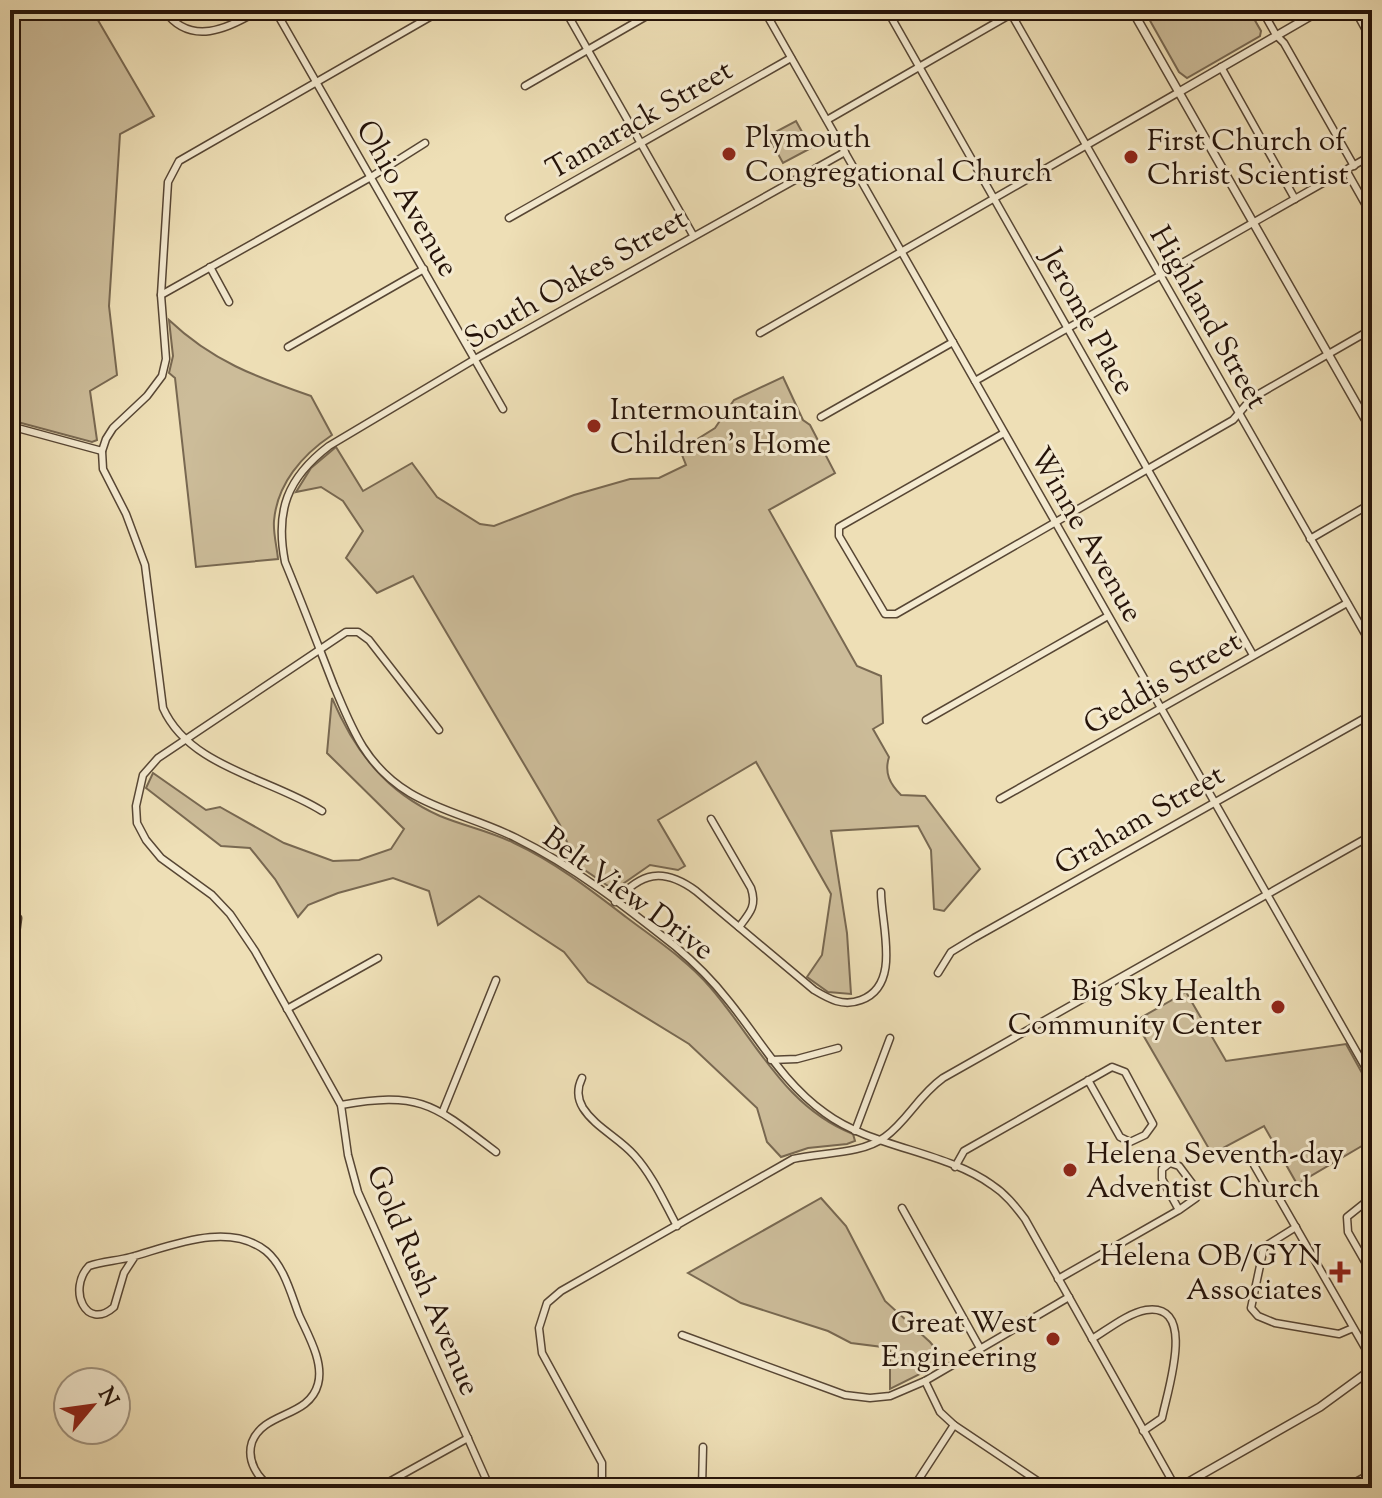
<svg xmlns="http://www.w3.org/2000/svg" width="1382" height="1498" font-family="'Sorts Mill Goudy',serif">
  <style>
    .green { fill: #ccbc99; stroke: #786851; stroke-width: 2 }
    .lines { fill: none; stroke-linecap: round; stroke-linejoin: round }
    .stream { stroke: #75644d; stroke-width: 2 }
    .minor-casing { stroke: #574634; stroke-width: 9 }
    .tertiary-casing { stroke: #574634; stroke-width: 10 }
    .minor { stroke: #f4ead0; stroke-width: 6 }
    .tertiary { stroke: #f4ead0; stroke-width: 7 }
    .poi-dot { fill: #8f2418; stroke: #f4ead0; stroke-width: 3 }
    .labels { text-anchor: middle; stroke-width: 6; stroke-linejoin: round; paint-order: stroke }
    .street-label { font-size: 30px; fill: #251309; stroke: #f4ead0 }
    .poi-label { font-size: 30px; fill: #251309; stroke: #f4ead0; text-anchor: start }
  </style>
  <rect width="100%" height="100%" fill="#eedfb6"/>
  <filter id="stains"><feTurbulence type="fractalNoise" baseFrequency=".0025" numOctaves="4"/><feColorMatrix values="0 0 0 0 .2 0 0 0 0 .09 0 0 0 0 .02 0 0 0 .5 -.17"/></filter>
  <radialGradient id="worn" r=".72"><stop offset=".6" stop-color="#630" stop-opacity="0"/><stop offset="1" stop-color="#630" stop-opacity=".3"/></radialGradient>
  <!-- green -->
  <g class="green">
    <path d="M10,10H92L154,116L120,134L109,306L117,375L90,391L97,440L92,442L10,420Z"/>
    <path d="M1144,10H1249L1261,31L1260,36L1187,78L1179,72Z"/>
    <path d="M796,121L811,148L783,163L768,136Z"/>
    <path d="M169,320C212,361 256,377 311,396L332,435C302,455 277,484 274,521C273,533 277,547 278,559L196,567L175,378L169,373L173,356Z"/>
    <path d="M783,377L803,420L810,425L835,473L769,510L857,666L881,676L883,723L873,729L889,757C884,773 890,784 901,795L925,796L980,869L944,911L934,909L931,850L918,826L831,831L847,933L851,994L828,992L807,977L822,955L831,894L756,762L658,820L685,866L678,870L650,865L614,890L576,864L560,825L413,576L377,593L346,558L363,531L343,501L321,487L296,492L311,468L336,447L363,491L412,463L437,497L480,524L494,526L574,495L630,479L659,478L686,465L680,450L715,428L734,400Z"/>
    <path d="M332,698C355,752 386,792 440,816C464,826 490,831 514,843C555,862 591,890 626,917C655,939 687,960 710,987C756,1040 784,1107 853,1134L855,1141L847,1144L808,1148L781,1157L767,1142L757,1108L689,1044L588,982L564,952L479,896L438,925L429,891L393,878L338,893L308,905L298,917L275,879L250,848L221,846L146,788L153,773L206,810L220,807L284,843L333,861L359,860L391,849L404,829L327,753Z"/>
    <path d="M1186,992L1226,1061L1346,1044L1372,1091V1140L1297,1184L1264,1126L1212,1154L1135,1021Z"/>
    <path d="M821,1198L846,1226L885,1301L930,1342L946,1361L890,1389V1348L851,1343L828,1331L741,1303L688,1273Z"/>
  </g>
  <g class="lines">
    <!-- stream -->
    <path class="stream" d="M1136,1481L1155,1483"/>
    <defs>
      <g id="minor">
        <path d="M164,10C190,47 228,29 259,10"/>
        <path d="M275,10L503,409"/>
        <path d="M565,10L693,235"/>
        <path d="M764,10L1372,1079"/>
        <path d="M887,10L1253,655"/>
        <path d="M1009,10L1372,646"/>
        <path d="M1262,10L1276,35L1284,43L1354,166"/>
        <path d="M1355,10L1372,41"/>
        <path d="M1221,67L1295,199"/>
        <path d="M525,86L657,10"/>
        <path d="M827,120L1018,10"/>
        <path d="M845,152L475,359L329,446C287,478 275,511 285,562C302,603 318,645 334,686C343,707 351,728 363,747C402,808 458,809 516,838C573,866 626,907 676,947C695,963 712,980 727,999C760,1039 782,1082 825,1113C872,1148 945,1151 992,1185C1006,1194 1015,1206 1025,1219L1176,1488"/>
        <path d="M1346,170L1372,216"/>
        <path d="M509,218L791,58"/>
        <path d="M210,267L229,302"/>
        <path d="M161,295L371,177L425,143"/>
        <path d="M760,333L1179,92"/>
        <path d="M288,347L424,269"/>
        <path d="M975,381L1372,155"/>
        <path d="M821,417L953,342"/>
        <path d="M10,426L102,451"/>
        <path d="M1004,433L839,527V536L885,614H896L1233,420L1252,398L1372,329"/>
        <path d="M1310,539L1372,503"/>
        <path d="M926,720L1108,616"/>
        <path d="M439,730L369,640L358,632H346L158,758L143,775L136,806L137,823L146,840L161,858L212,895L230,914L255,951L341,1105L348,1155L358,1192L490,1488"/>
        <path d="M1000,799L1347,603"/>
        <path d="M322,811C270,778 189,767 163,708L145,565L126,514L103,469L102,451L106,439L113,428L147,396L162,376L166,359L161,295L168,182L179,161L442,10"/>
        <path d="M711,819L751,888C757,906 750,913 739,927"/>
        <path d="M615,902C641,872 663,867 696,891L814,990C829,999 843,1007 861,1000C902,985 881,925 881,892"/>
        <path d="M938,973L951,952L974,938L1372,714"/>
        <path d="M10,980L18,918"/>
        <path d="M287,1009L378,958"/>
        <path d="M771,1060L797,1059L838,1048"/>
        <path d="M582,1078C577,1088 577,1098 583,1108C595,1127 619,1138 634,1155C653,1176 664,1202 677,1226"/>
        <path d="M341,1105C422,1091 434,1105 496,1152"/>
        <path d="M443,1111L496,980"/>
        <path d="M855,1131L890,1038"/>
        <path d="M1254,1165L1266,1186L1279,1198L1372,1360"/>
        <path d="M955,1167L964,1151L1112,1067L1125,1072L1153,1124L1145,1135L1130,1142L1120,1137L1088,1080"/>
        <path d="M1372,1197L1347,1217L1348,1232L1372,1274"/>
        <path d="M902,1208L980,1348"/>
        <path d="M1296,1227L1264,1247L1251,1308L1258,1316L1275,1323L1339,1334L1353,1328"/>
        <path d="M135,1256L124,1273L114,1307C86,1332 67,1289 89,1266C103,1261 117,1261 131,1257C171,1246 228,1221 266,1251C284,1266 291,1294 299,1315C308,1335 324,1362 318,1384C309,1418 264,1411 252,1442C246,1461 258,1479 273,1488"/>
        <path d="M1058,1279L1179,1210L1196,1198L1194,1186L1179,1166L1170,1163L1162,1169V1179L1179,1210"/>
        <path d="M682,1335L845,1395L870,1398L890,1396L925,1381L1069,1297"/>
        <path d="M1092,1339C1107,1330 1128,1313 1146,1310C1198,1302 1167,1392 1162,1418L1143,1431"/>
        <path d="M925,1381L940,1412L954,1425L1048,1488"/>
        <path d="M378,1488L468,1438"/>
        <path d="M602,1488V1463L542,1353L539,1328L547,1303L561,1291L793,1159C822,1152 860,1155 885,1137C908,1120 918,1096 943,1078L1372,835"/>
        <path d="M702,1488L703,1447"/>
        <path d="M913,1488L954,1425"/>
        <path d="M1345,1488L1372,1473"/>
      </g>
      <g id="tertiary">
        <path d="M1132,10L1372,431"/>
        <path d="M1179,92L1321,10"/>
        <path d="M1178,1488L1320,1407L1372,1369"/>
      </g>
    </defs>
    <!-- minor casing -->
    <use href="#minor" class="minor-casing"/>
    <!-- tertiary casing -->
    <use href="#tertiary" class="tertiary-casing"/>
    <!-- minor -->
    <use href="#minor" class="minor"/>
    <!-- tertiary -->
    <use href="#tertiary" class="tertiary"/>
  </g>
  <!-- markers -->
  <g class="poi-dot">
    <circle cx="729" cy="154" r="8"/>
    <circle cx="1131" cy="157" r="8"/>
    <circle cx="594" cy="426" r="8"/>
    <circle cx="1278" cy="1007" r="8"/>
    <circle cx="1070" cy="1170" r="8"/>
    <path d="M1336 1260h8v8h8v8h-8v8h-8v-8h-8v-8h8z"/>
    <circle cx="1053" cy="1339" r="8"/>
  </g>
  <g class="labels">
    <!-- street labels -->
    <g class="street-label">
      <text transform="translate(639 119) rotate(-30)" y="10">Tamarack Street</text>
      <text transform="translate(408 198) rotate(60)" y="10">Ohio Avenue</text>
      <text transform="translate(575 278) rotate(-30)" y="10">South Oakes Street</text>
      <text transform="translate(1209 317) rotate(60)" y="10">Highland Street</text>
      <text transform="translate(1089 321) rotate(61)" y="10">Jerome Place</text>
      <text transform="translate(1087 534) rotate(60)" y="10">Winne Avenue</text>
      <text transform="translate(1162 682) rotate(-30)" y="10">Geddis Street</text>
      <text transform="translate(1139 819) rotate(-30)" y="10">Graham Street</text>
      <text transform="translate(629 893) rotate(36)" y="10">Belt View Drive</text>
      <text transform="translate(424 1280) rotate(67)" y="10">Gold Rush Avenue</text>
    </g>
    <!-- poi labels -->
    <g class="poi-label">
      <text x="745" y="147">Plymouth<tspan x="745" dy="34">Congregational Church</tspan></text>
      <text x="1147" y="150">First Church of<tspan x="1147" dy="34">Christ Scientist</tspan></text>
      <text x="610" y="419">Intermountain<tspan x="610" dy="34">Children's Home</tspan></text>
      <text x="1262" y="1000" text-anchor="end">Big Sky Health<tspan x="1262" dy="34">Community Center</tspan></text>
      <text x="1086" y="1163">Helena Seventh-day<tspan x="1086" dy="34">Adventist Church</tspan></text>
      <text x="1322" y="1265" text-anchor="end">Helena OB/GYN<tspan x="1322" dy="34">Associates</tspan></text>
      <text x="1037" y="1332" text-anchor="end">Great West<tspan x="1037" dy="34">Engineering</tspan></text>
    </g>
  </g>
  <!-- margin -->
  <rect width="1382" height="1498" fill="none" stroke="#eedfb6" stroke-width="40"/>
  <rect x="12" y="12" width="1358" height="1474" fill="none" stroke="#251309" stroke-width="4"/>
  <rect x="20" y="20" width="1342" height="1458" fill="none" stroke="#251309" stroke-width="2"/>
  <!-- north arrow -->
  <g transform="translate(92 1406) rotate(61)"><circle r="38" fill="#f4ead0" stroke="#a19480" stroke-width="2"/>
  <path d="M0-6L14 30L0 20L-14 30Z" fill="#8f2418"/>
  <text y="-12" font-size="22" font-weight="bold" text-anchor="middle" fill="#251309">N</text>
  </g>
  <rect width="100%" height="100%" filter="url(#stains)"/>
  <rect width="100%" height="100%" fill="url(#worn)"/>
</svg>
